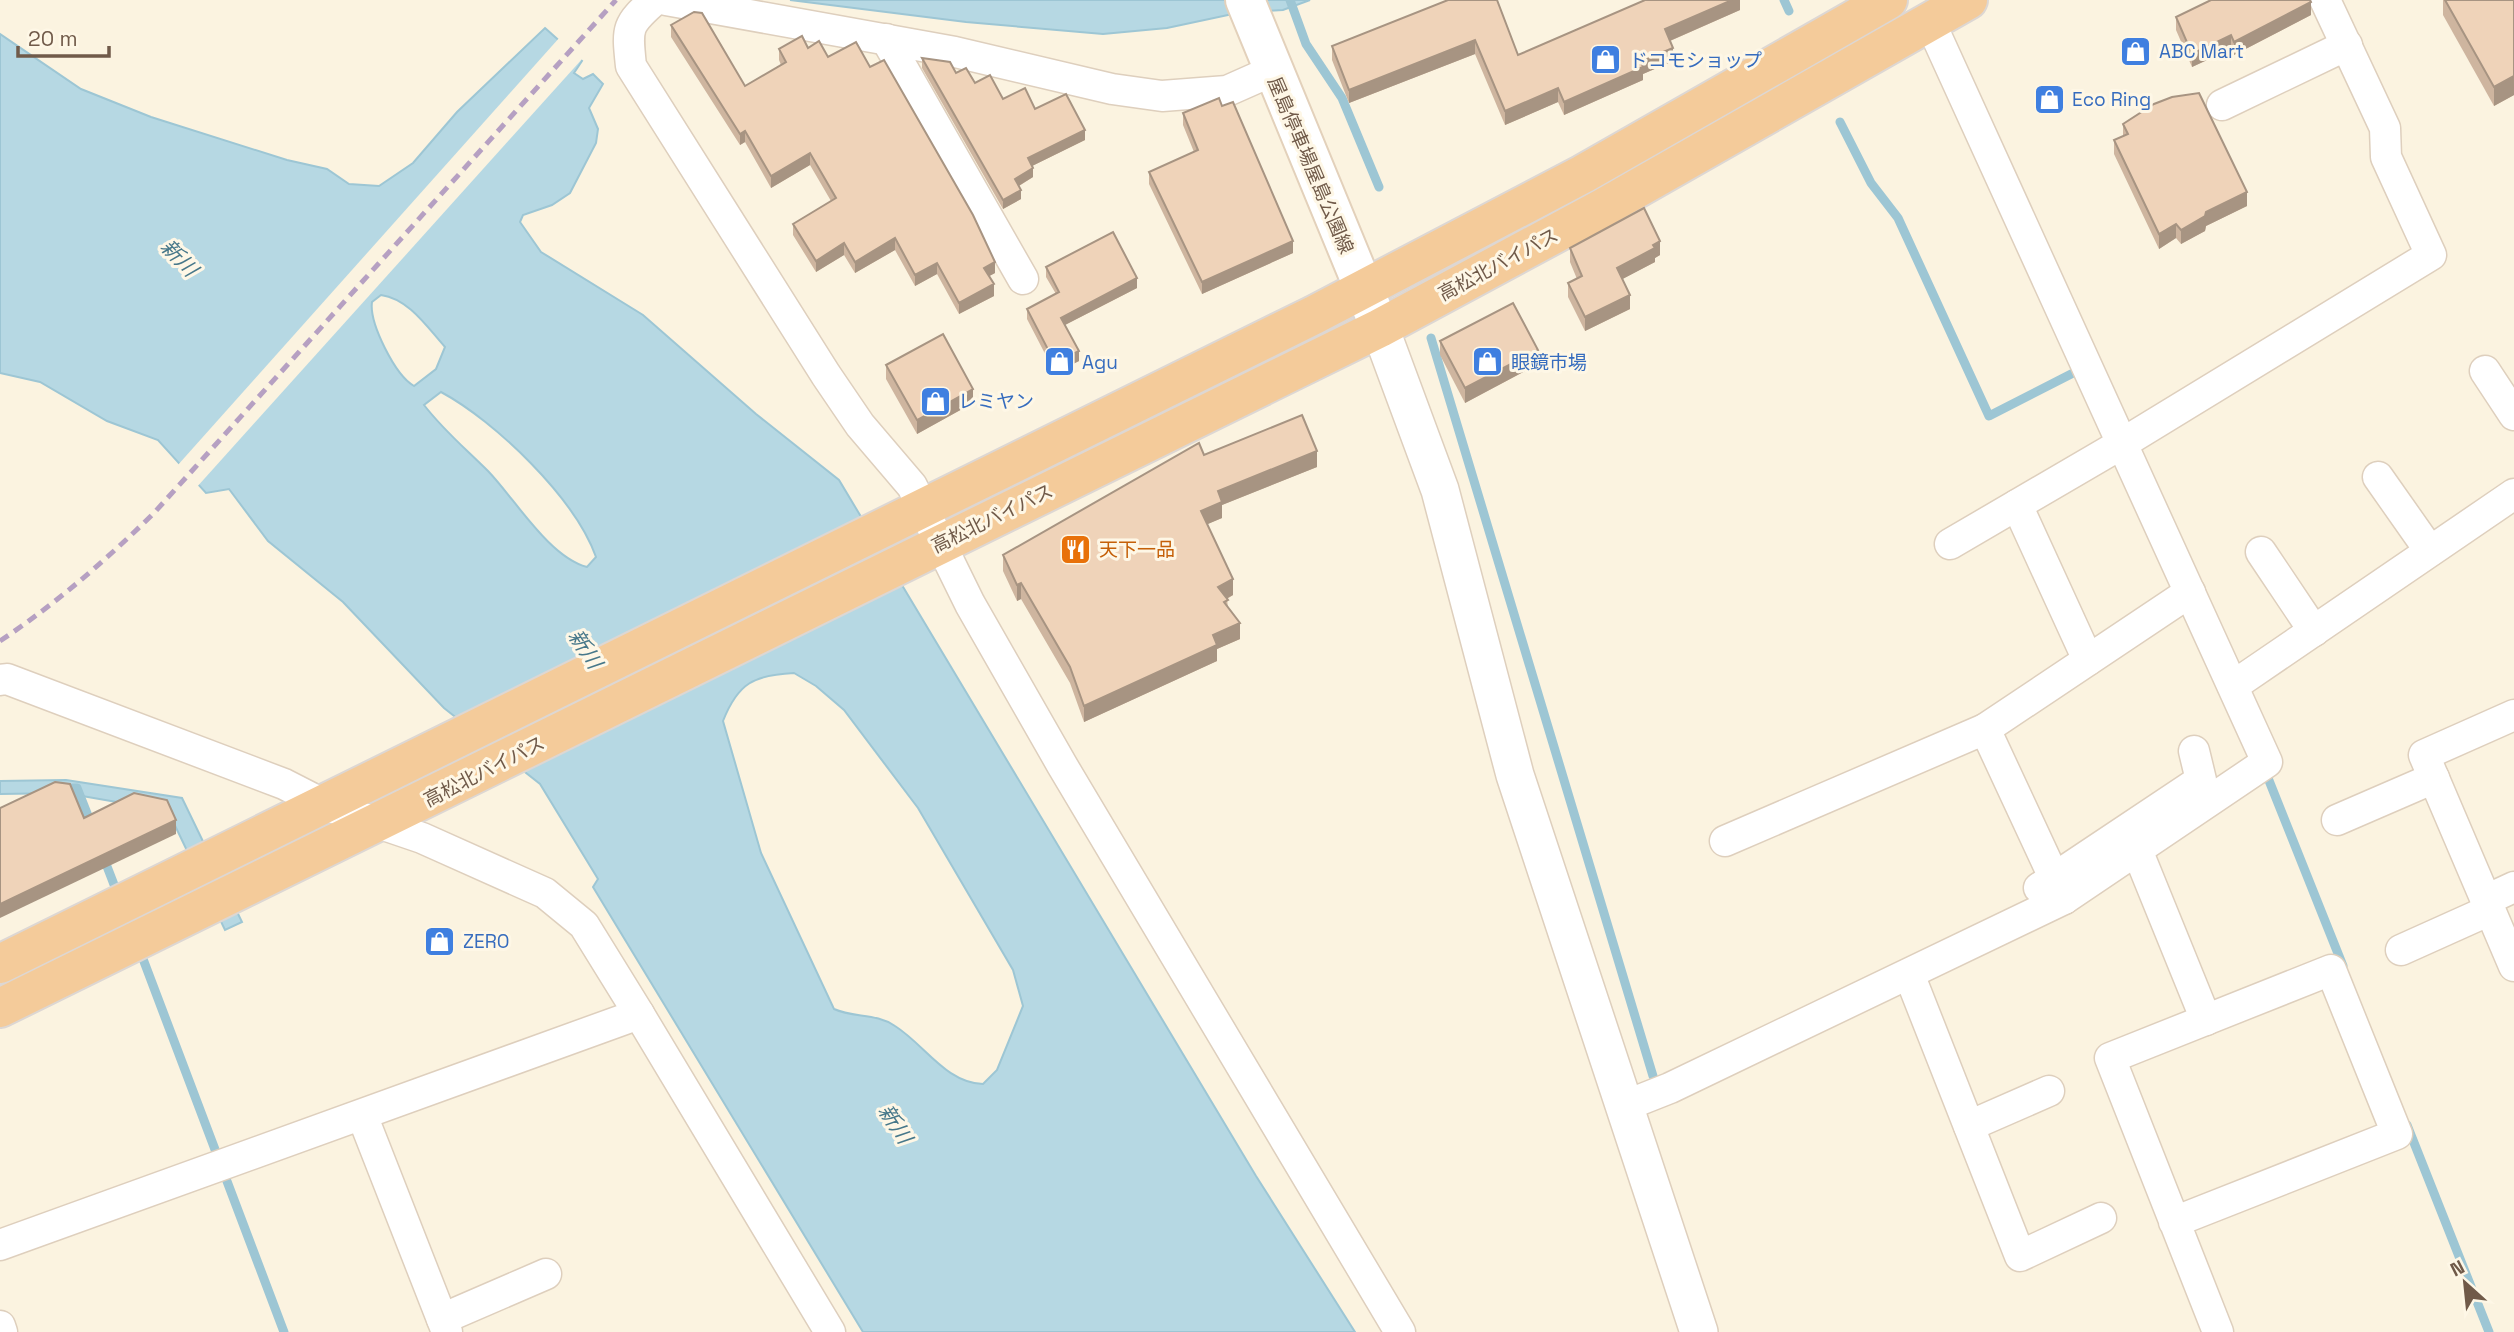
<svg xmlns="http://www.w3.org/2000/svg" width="2514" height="1332" font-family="'Space Grotesk','Noto Sans JP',sans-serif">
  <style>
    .water { fill: #b6d8e3; stroke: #9dc6d4; stroke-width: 2; fill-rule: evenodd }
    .pier { fill: #fbf3e0 }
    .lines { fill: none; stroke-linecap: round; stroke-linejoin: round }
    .stream { stroke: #9dc6d4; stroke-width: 9 }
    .minor-casing { stroke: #decfbd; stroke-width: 33 }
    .tertiary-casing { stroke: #decfbd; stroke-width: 40 }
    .secondary-casing { stroke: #e3d1bb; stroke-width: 42 }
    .trunk-casing { stroke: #ddd7d3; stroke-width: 42 }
    .minor { stroke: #fff; stroke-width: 30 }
    .tertiary { stroke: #fff; stroke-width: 37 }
    .secondary { stroke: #fff; stroke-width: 38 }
    .trunk { stroke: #f4cb9a; stroke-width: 38 }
    .rail { stroke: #b6a0c2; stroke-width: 5; stroke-dasharray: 10 7; stroke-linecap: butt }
    .wall { fill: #ceb59f }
    .shaded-wall { fill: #a79482 }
    .building { fill: #efd3b9; stroke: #a79482; stroke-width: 2 }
    .labels { text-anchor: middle; stroke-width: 6; stroke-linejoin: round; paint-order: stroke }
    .shop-label { font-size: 19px; fill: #366cbe; stroke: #fef7e6; text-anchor: start }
    .street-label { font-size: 19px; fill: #705a49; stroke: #fef7e6 }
    .food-label { font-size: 19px; fill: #c56008; stroke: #fef7e6; text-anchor: start }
    .water-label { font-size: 21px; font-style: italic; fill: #47788a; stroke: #fef7e6 }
  </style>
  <rect width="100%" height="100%" fill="#fbf3e0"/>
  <!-- water -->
  <g class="water">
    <path d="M790,0H1310L1283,10L1242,12L1167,28L1103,34L966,22Z"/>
    <path d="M545,28L582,61L574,73L583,79L593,74L603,84L589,108L598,129L596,143L570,193L552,205L523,215L520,222L541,252L643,315L756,414L839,480L1256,1176L1355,1332H863L593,887L598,879L540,784L444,708L343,602L268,541L229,489L206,493L158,440L107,421L40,382L0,373V34L81,89L151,117L287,160L327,169L349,184L379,186L413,163L457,112ZM381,295C409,299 427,327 445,347L436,369L414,386C395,375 369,323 372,302ZM441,392C495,421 575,498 596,557L587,567C549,557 515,499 488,471C464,447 445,432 424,405ZM794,673L816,686L844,710L918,808L1013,970L1023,1006L997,1070L983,1084C946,1083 925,1045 895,1026C876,1013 854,1018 834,1009L761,853L723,721C738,683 754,675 794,673Z"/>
    <path d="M66,780L182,798L242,922L225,930L168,811L65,793L0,794V781Z"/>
  </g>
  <!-- pier -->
  <path class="pier" d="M560,37L583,58L196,488L177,466Z"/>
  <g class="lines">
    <!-- stream -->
    <g class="stream">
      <path d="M1290,0L1306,44L1342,98L1379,187"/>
      <path d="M1784,0L1789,11"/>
      <path d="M1840,122L1871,183L1898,218L1989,416L2079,370L2081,374"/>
      <path d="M1431,338L1653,1076"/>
      <path d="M2264,768L2343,966"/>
      <path d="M73,788H77L92,826"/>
      <path d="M103,856L118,895"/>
      <path d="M140,951L284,1332"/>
      <path d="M2407,1125L2489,1332"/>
    </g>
    <defs>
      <g id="minor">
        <path d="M655,0C626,25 627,28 631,66L826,375L860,425L912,486L970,604L1062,765L1400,1332"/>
        <path d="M666,0L955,52L1112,89L1162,96L1227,91L1272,71"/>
        <path d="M886,39L1023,279"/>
        <path d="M2222,105L2347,45"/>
        <path d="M2485,371L2514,415"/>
        <path d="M2378,477L2430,551"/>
        <path d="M2017,505L2088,660"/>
        <path d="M1950,544L2123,443L2431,255L2386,157L2385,128L2325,0"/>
        <path d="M2261,552L2314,631"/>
        <path d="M0,680L7,679L284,784L325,805L422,838L545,893L584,925L639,1014"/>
        <path d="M2233,686L2514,494"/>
        <path d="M2514,715L2424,755L2514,966"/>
        <path d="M1985,729L2190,592"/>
        <path d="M2337,820L2434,778"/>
        <path d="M1725,841L1985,729L2064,899"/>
        <path d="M2137,850L2206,1020"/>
        <path d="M2039,888L2201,780L2194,751"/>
        <path d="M2486,900L2514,887"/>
        <path d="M2401,950L2490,910"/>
        <path d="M1909,974L2020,1256L2101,1218"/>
        <path d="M1622,1107L1670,1088L2064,899L2267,762L1930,22"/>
        <path d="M362,1115L447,1332"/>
        <path d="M1969,1126L2049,1091"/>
        <path d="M2174,1222L2397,1134L2331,970L2110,1058L2218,1332"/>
        <path d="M0,1245L639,1014L830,1332"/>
        <path d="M442,1319L546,1274"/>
        <path d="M0,1326L2,1332"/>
      </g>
      <path id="tertiary" d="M1380,328L1440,490L1515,775L1699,1332"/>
      <path id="secondary" d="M1245,0L1380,328"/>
      <g id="trunk">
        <path d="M0,964L1314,315L1583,174L1888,0"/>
        <path d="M0,1008L1380,328L1601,209L1968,0"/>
      </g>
    </defs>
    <!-- minor casing -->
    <use href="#minor" class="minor-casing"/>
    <!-- tertiary casing -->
    <use href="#tertiary" class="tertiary-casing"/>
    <!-- secondary casing -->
    <use href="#secondary" class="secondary-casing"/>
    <!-- trunk casing -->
    <use href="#trunk" class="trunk-casing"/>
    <!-- minor -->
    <use href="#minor" class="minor"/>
    <!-- tertiary -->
    <use href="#tertiary" class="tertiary"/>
    <!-- secondary -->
    <use href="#secondary" class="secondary"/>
    <!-- trunk -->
    <use href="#trunk" class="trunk"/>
    <!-- rail -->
    <path class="rail" d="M0,641C57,603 106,560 154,513L616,0"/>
  </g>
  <!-- wall -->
  <g class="wall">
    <path d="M1448,0L1518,55L1740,0V10L1670,41L1673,61L1643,74V80L1564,115L1558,102L1505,125L1475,54L1349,103L1332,60V46Z"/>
    <path d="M2443,0H2514V95L2494,106L2443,15Z"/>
    <path d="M2311,15L2234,55L2231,49L2192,67L2176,30V17Z"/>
    <path d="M671,25L745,86L781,65L779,60V49L808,48L828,57L870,67L995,273L989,276L994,296L959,314L937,274L915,286L895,250L855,273L844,255L816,272L793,235V224L831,201L810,165L771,188L745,142L740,145L671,37Z"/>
    <path d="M922,58L956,73L1003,99L1035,109L1085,140L1032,166L1033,177L1019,186L1021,199L1003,209L922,68Z"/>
    <path d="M1222,106L1293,253L1202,294L1149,184V172L1194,152L1183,125V113Z"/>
    <path d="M2123,124L2247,206L2206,226L2205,231L2181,244L2176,238L2159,249L2114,154V140L2123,136Z"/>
    <path d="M1570,248L1660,255L1655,258V262L1622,279L1630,309L1585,331L1568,297V283L1577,279L1570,262Z"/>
    <path d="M1046,267L1137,288L1065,325L1079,361L1055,373L1027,319V309L1056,294L1046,277Z"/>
    <path d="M1440,341L1538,364L1465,403L1440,355Z"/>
    <path d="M886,365L973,403L917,434L886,379Z"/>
    <path d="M1204,455L1317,467L1222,505V518L1207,524L1233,595L1227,599L1228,608L1240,639L1217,649V661L1084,722L1070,683L1021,599L1017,601L1003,571V555Z"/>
  </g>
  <!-- shaded-wall -->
  <g class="shaded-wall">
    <path d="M1732,0H1740V10L1665,43V29Z"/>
    <path d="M2311,2V15L2234,55V42Z"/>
    <path d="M2231,35V49L2192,67V54Z"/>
    <path d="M1475,40V54L1349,103V90Z"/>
    <path d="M1673,48V61L1643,74V80L1564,115V102L1641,61Z"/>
    <path d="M2514,76V95L2494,106V87Z"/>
    <path d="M1558,88V102L1505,125V111Z"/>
    <path d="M1085,130V140L1028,168V158Z"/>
    <path d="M745,131V142L740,145V134Z"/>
    <path d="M810,153V165L771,188V176Z"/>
    <path d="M1033,168V177L1015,188V179Z"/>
    <path d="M1021,190V199L1003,209V200Z"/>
    <path d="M2247,192V206L2206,226L2205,231L2181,244V230L2206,212Z"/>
    <path d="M2176,224V238L2159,249V234Z"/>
    <path d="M895,238V250L855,273V262Z"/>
    <path d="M1293,241V253L1202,294V282Z"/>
    <path d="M1660,241V255L1655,258V262L1617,282V268Z"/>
    <path d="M844,243V255L816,272V261Z"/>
    <path d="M995,262V273L984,279V268Z"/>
    <path d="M937,263V274L915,286V275Z"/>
    <path d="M1137,278V288L1061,327V318Z"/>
    <path d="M994,284V296L959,314V303Z"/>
    <path d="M1630,295V309L1585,331V317Z"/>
    <path d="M1538,350V364L1465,403V388Z"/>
    <path d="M1079,351V361L1055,373V363Z"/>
    <path d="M973,389V403L917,434V420Z"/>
    <path d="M1317,451V467L1222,505V518L1201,527V511L1218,491Z"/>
    <path d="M1233,579V595L1218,603V587Z"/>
    <path d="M1021,583V599L1017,601V585Z"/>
    <path d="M1240,623V639L1217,649V661L1084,722V706L1213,635Z"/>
    <path d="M176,820V834L0,918V904Z"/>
  </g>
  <!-- building -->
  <g class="building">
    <path d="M1448,0H1497L1518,55L1645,0H1732L1665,29L1673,48L1641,61L1643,67L1564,102L1558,88L1505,111L1475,40L1349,90L1332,46Z"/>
    <path d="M2211,0H2310L2311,2L2234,42L2231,35L2192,54L2176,17Z"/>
    <path d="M2445,0H2514V76L2494,87Z"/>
    <path d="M694,12L702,13L745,86L786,62L779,49L802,36L808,48L819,41L828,57L856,42L870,67L884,60L973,215L995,262L984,268L994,284L959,303L937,263L915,275L895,238L855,262L844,243L816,261L793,224L836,198L810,153L771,176L745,131L740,134L671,25Z"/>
    <path d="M922,58L950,62L956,73L966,68L975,83L990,75L1003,99L1025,88L1035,109L1066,94L1085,130L1028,158L1033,168L1015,179L1021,190L1003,200Z"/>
    <path d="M2199,93L2247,192L2206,212L2205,216L2181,230L2176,224L2159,234L2114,140L2128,134L2123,124L2154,104L2172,97Z"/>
    <path d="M1219,98L1222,106L1233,102L1293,241L1202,282L1149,172L1198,150L1183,113Z"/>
    <path d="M1644,208L1660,241L1653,245L1655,248L1617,268L1630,295L1585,317L1568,283L1582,276L1570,248Z"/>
    <path d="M1113,232L1137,278L1061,318L1079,351L1055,363L1027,309L1059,292L1046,267Z"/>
    <path d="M1513,303L1538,350L1465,388L1440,341Z"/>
    <path d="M943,334L973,389L917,420L886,365Z"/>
    <path d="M1302,415L1317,451L1218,491L1222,502L1201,511L1233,579L1218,587L1228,600L1224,602L1240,623L1213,635L1217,645L1084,706L1070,667L1021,583L1017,585L1003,555L1199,443L1204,455Z"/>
    <path d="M55,782L70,784L84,818L134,793L167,800L176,820L0,904V808Z"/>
  </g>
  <!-- icons -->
  <defs>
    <symbol id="shop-square" viewBox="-11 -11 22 22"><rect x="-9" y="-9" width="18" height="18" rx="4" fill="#3f7fe0" stroke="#fef7e6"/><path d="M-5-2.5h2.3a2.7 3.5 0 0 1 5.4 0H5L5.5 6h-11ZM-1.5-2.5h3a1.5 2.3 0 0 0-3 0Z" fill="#fff"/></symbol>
    <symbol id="restaurant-square" viewBox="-11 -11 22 22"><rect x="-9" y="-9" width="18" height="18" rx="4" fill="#e8710a" stroke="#fef7e6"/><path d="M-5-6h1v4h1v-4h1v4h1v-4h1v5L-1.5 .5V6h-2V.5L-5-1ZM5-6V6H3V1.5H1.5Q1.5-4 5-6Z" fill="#fff"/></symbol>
  </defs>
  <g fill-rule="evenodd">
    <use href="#shop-square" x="2118" y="34" width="35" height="35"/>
    <use href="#shop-square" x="1588" y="42" width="35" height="35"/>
    <use href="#shop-square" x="2032" y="82" width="35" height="35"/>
    <use href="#shop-square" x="1042" y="344" width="35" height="35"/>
    <use href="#shop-square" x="1470" y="344" width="35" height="35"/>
    <use href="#shop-square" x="918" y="384" width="35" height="35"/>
    <use href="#restaurant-square" x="1058" y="532" width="35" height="35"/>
    <use href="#shop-square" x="422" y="924" width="35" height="35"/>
  </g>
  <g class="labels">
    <!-- shop labels -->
    <g class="shop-label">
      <text x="2159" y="58">ABC Mart</text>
      <text x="1629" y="67">ドコモショップ</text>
      <text x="2072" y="106">Eco Ring</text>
      <text x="1082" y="369">Agu</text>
      <text x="1511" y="369">眼鏡市場</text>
      <text x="958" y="408">レミヤン</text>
      <text x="463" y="948">ZERO</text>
    </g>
    <!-- street labels -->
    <g class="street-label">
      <text transform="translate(1311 165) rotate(67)" y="7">屋島停車場屋島公園線</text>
      <text transform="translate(1498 264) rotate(-28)" y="7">高松北バイパス</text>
      <text transform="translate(992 518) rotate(-26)" y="7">高松北バイパス</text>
      <text transform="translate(484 771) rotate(-27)" y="7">高松北バイパス</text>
    </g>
    <!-- food labels -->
    <g class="food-label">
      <text x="1099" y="556">天下一品</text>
    </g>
    <!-- water labels -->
    <g class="water-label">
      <text transform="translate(179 258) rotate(46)" y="7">新川</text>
      <text transform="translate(585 649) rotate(57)" y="7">新川</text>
      <text transform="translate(895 1124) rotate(57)" y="7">新川</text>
    </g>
  </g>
  <!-- north arrow -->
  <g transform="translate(2465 1283) rotate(333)" stroke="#fef7e6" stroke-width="5" paint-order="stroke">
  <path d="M0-5L12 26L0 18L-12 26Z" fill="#705a49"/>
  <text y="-10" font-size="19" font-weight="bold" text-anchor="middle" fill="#705a49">N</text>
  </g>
  <!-- scale -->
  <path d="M18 46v10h91v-10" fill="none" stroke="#705a49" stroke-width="3.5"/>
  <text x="28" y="46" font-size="21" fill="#705a49" stroke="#fef7e6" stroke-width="5" paint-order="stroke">20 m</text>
</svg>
